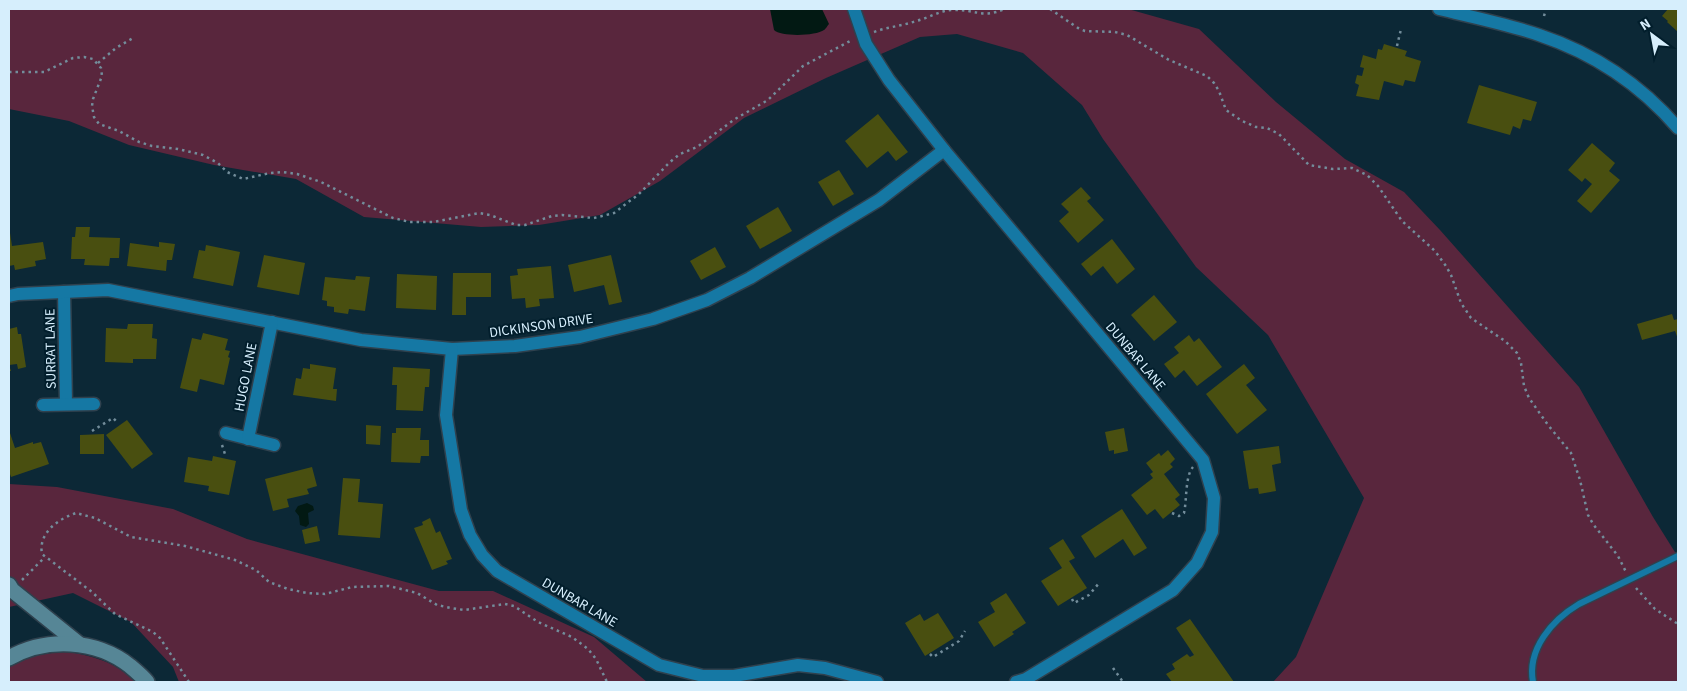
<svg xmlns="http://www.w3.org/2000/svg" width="1687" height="691" font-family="'Source Sans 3',sans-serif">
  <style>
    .green { fill: #59263d }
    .water { fill: #021913 }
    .building { fill: #494f10 }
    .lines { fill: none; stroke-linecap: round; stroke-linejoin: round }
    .lane-casing { stroke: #2f414e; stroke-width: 9 }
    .street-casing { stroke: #2f414e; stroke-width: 15 }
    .secondary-casing { stroke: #2f414e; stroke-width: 18 }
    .path { stroke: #738d9b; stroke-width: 2.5; stroke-dasharray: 2.5 4; stroke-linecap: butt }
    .lane { stroke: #1578a4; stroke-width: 6 }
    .street { stroke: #1578a4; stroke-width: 12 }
    .secondary { stroke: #568696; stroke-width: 15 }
    .labels { text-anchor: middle; stroke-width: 4; stroke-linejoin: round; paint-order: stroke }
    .street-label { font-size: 14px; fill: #d6eefc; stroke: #021e2c }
  </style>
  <rect width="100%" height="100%" fill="#0c2836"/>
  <!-- green -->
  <g class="green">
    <path d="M9,9H1128L1199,29L1276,102L1345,159L1404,192L1440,230L1579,387L1653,517L1678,557V682H1273L1296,657L1364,498L1268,335L1196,267L1103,139L1082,105L1023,53L957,34L920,37L826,78L744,118L660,181L600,215L539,225L481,227L364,217L296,179L214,165L129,145L69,121L9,109Z"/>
    <path d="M9,484L57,487L173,509L247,539L439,591H493L594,637L647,682H649H179L173,667L131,622L73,593L9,607Z"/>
    <path d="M65,651C92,656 115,661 135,682H9V667L32,656Z"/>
  </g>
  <!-- water -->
  <g class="water">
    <path d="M770,9H822L829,24C828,25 825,30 824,30C816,36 781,37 774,30Z"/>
    <path d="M307,503L313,506L314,510L308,513L309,524L306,527L300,525L299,516L295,511L298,506Z"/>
  </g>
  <!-- building -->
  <g class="building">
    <path d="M1668,9H1678V32L1667,22L1668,21L1662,16Z"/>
    <path d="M1384,44L1407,51L1405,56L1421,61L1415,82L1405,80L1403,86L1384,81L1379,100L1356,96L1359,85L1355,83L1357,75L1362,76L1364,68L1360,67L1363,55L1376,59L1378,49L1382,50Z"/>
    <path d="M1479,85L1537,102L1531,121L1523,119L1520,129L1513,126L1510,135L1467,123Z"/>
    <path d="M878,114L908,152L896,161L888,151L867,168L845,141Z"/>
    <path d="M1592,143L1615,163L1609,171L1620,180L1591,213L1577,201L1592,184L1585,178L1582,182L1568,170Z"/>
    <path d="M839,170L854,194L833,206L818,182Z"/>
    <path d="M1081,187L1091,198L1087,201L1104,220L1078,243L1059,221L1069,212L1061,204Z"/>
    <path d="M778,207L792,231L760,249L746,226Z"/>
    <path d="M76,227H90L89,237L120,238L119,258H110L109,266L84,265L85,259H71L72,237H75Z"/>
    <path d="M10,233L12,246L43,242L46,259L35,261L36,266L15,270L14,265L9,266Z"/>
    <path d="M1112,239L1135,269L1117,284L1103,266L1091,276L1081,264Z"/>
    <path d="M159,242L175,244L172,260H167L166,271L127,266L130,243L159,247Z"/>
    <path d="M206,245L240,252L233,286L193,278L199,250L205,251Z"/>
    <path d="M715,247L726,267L701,280L690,261Z"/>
    <path d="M264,255L305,263L299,295L257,287Z"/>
    <path d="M611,255L622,302L609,305L604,285L574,292L568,265Z"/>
    <path d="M551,266L554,298L539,299L540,306L526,308L525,298L512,299L510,276L518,275L517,269Z"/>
    <path d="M453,273H491V297H466V315H452Z"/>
    <path d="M397,274L437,276L436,310L396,308Z"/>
    <path d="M356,276L370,277L365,311L349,309L348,314L334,312V307L327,306V301L322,300L325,277L355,280Z"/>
    <path d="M1154,295L1177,322L1154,341L1131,315Z"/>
    <path d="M1672,314L1674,320L1678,319V339L1675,331L1642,340L1637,324Z"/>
    <path d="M128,324H153L152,338L157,339L156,359H133V363L105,362L106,328L127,329Z"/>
    <path d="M17,327L18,334H21L26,367L18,369L17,364L9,365L11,371H9V329Z"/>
    <path d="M203,333L228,339L225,350L230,351L228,357L230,358L224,385L200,379L197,392L180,388L192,338L201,340Z"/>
    <path d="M1189,335L1194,342L1199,338L1222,367L1197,386L1184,370L1175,378L1164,364L1179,353L1174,347Z"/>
    <path d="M310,364L336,368L333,389H337L336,401L293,395L296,378L301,379L303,368L310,369Z"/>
    <path d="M1244,364L1255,378L1246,385L1267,410L1237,434L1206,394Z"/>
    <path d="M393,367L430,369L429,387H425L423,411L396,410L397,385H392Z"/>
    <path d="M127,420L153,454L132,469L106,435Z"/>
    <path d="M366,425L381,426L380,445L366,444Z"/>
    <path d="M396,428H421L420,440H429V456H421L420,463L391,462L392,433H396Z"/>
    <path d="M1124,428L1128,451L1114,454V450L1109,451L1105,432Z"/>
    <path d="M9,430L15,448L33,442V444L41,442L49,464L11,477L9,471Z"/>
    <path d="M104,434V454H80V435Z"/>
    <path d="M1279,446L1281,463L1272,465L1276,491L1259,494L1258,488L1249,489L1243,451Z"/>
    <path d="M1168,450L1175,459L1170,464L1173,467L1164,474L1180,495L1175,499L1180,505L1163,519L1155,509L1147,515L1131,495L1153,478L1150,474L1153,472L1146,463L1159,453L1161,456Z"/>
    <path d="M213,456L236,461L229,495L208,491L209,486L184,482L188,457L212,461Z"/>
    <path d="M312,467L317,486L307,489L309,494L287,499L289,507L273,511L265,479Z"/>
    <path d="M343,478L360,479L358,502L383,504L380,538L338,535Z"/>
    <path d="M1122,509L1147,548L1134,556L1123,539L1095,558L1081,536Z"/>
    <path d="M430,518L436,533L440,531L452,559L446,561L448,564L432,570L414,528L423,525L422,522Z"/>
    <path d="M317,526L320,541L305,544L302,530Z"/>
    <path d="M1063,539L1075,558L1069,561L1087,588L1058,606L1041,581L1062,568L1049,548Z"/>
    <path d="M1006,593L1026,623L1012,632L1014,634L994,647L978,622L995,612L990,603Z"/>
    <path d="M938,613L954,638L925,656L905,623L920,614L924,621Z"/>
    <path d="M1190,619L1234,682H1172L1166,674L1175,669L1172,664L1187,654L1190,657L1194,655L1176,628Z"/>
  </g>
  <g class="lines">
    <defs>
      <path id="lane" d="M1533,682C1527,649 1552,620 1579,604L1678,556"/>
      <g id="street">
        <path d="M854,9L866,44L889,80L944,150L1203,460L1214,498L1212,532L1197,563L1173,590L1026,679L1016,682"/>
        <path d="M1439,9C1472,17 1507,24 1539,35C1593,53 1641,85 1678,128"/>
        <path d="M64,292L66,404"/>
        <path d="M9,296L18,294L108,290L361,340L452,349L515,346L580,337L653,319L707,300L750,278L879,200L944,150"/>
        <path d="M452,349L446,415L461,510L470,535L482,555L497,571L659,665L703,676H734L798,665L825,668L877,682"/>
        <path d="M43,405L94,404"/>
        <path d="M226,433L274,445"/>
        <path d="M248,439L272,322"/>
      </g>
      <g id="secondary">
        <path d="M9,585L12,590L79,644"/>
        <path d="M9,658C46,637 96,639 130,666C136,671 142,676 147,682"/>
      </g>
    </defs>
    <!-- lane casing -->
    <use href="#lane" class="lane-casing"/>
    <!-- street casing -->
    <use href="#street" class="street-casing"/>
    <!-- secondary casing -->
    <use href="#secondary" class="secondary-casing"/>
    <!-- path -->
    <g class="path">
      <path d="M1050,9L1078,28L1085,31L1115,32L1127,35L1169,60L1207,76L1214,83L1219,91L1226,110L1242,121L1256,127L1267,128L1279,134L1309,165L1333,169L1352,168L1367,175L1378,186L1402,221L1435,251L1446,266L1451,275L1461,303L1471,318L1505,341L1517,353L1521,363L1524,386L1529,398L1548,425L1571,453L1580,480L1588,515L1593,524L1618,556L1626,572"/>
      <path d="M1544,16L1546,9"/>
      <path d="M874,32C887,27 902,26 916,21C929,18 940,10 954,10C974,9 983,19 1004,9"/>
      <path d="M1397,46L1401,29"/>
      <path d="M98,63L116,48L133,38"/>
      <path d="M9,72H44L73,58L84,57L93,59L101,68L102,76L93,99L92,106L94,117L99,124L119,131L139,142L152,146L178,149L203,155L218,163L227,172L243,179L270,173L283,172L297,174L321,182L393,218L410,222H433L479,213L490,215L516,225H525L552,216L562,215L594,218L614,213L639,194L670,162L680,154L697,147L735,119L768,100L803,66L852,40"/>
      <path d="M92,431L113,418L117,422"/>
      <path d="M222,445L226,457"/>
      <path d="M1172,513L1179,516L1184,513C1187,500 1185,476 1193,467"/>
      <path d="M22,580L45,557"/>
      <path d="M1636,588L1655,609L1678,624"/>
      <path d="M1072,599L1074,603L1089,595L1100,582"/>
      <path d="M930,654L933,657L959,641L965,631"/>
      <path d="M1113,668L1123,682"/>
      <path d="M189,682L160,638L153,632L115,614L92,592L42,554C38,533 58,519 76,513L95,518L131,537L185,546L235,560L256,570L269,582L288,589L307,593L325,594L352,587L389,586L417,593L437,605L451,608L464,610L505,604L514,606L538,622L572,637L588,649L596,659L607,682"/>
    </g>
    <!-- lane -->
    <use href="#lane" class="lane"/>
    <!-- street -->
    <use href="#street" class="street"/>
    <!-- secondary -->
    <use href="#secondary" class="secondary"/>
  </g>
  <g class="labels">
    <!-- street labels -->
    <g class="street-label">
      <text transform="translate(541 325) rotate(-8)" y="5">DICKINSON DRIVE</text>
      <text transform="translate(50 349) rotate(-91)" y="5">SURRAT LANE</text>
      <text transform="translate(1136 356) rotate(50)" y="5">DUNBAR LANE</text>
      <text transform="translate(245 377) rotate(-79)" y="5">HUGO LANE</text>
      <text transform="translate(580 602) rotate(30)" y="5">DUNBAR LANE</text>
    </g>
  </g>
  <!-- border -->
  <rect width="1687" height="691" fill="none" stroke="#d6eefc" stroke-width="20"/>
  <!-- north arrow -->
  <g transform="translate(1652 35) rotate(328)" stroke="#021e2c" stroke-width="4" paint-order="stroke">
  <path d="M0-4L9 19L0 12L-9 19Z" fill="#d6eefc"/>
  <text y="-8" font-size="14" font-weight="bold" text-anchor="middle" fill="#d6eefc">N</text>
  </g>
</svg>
